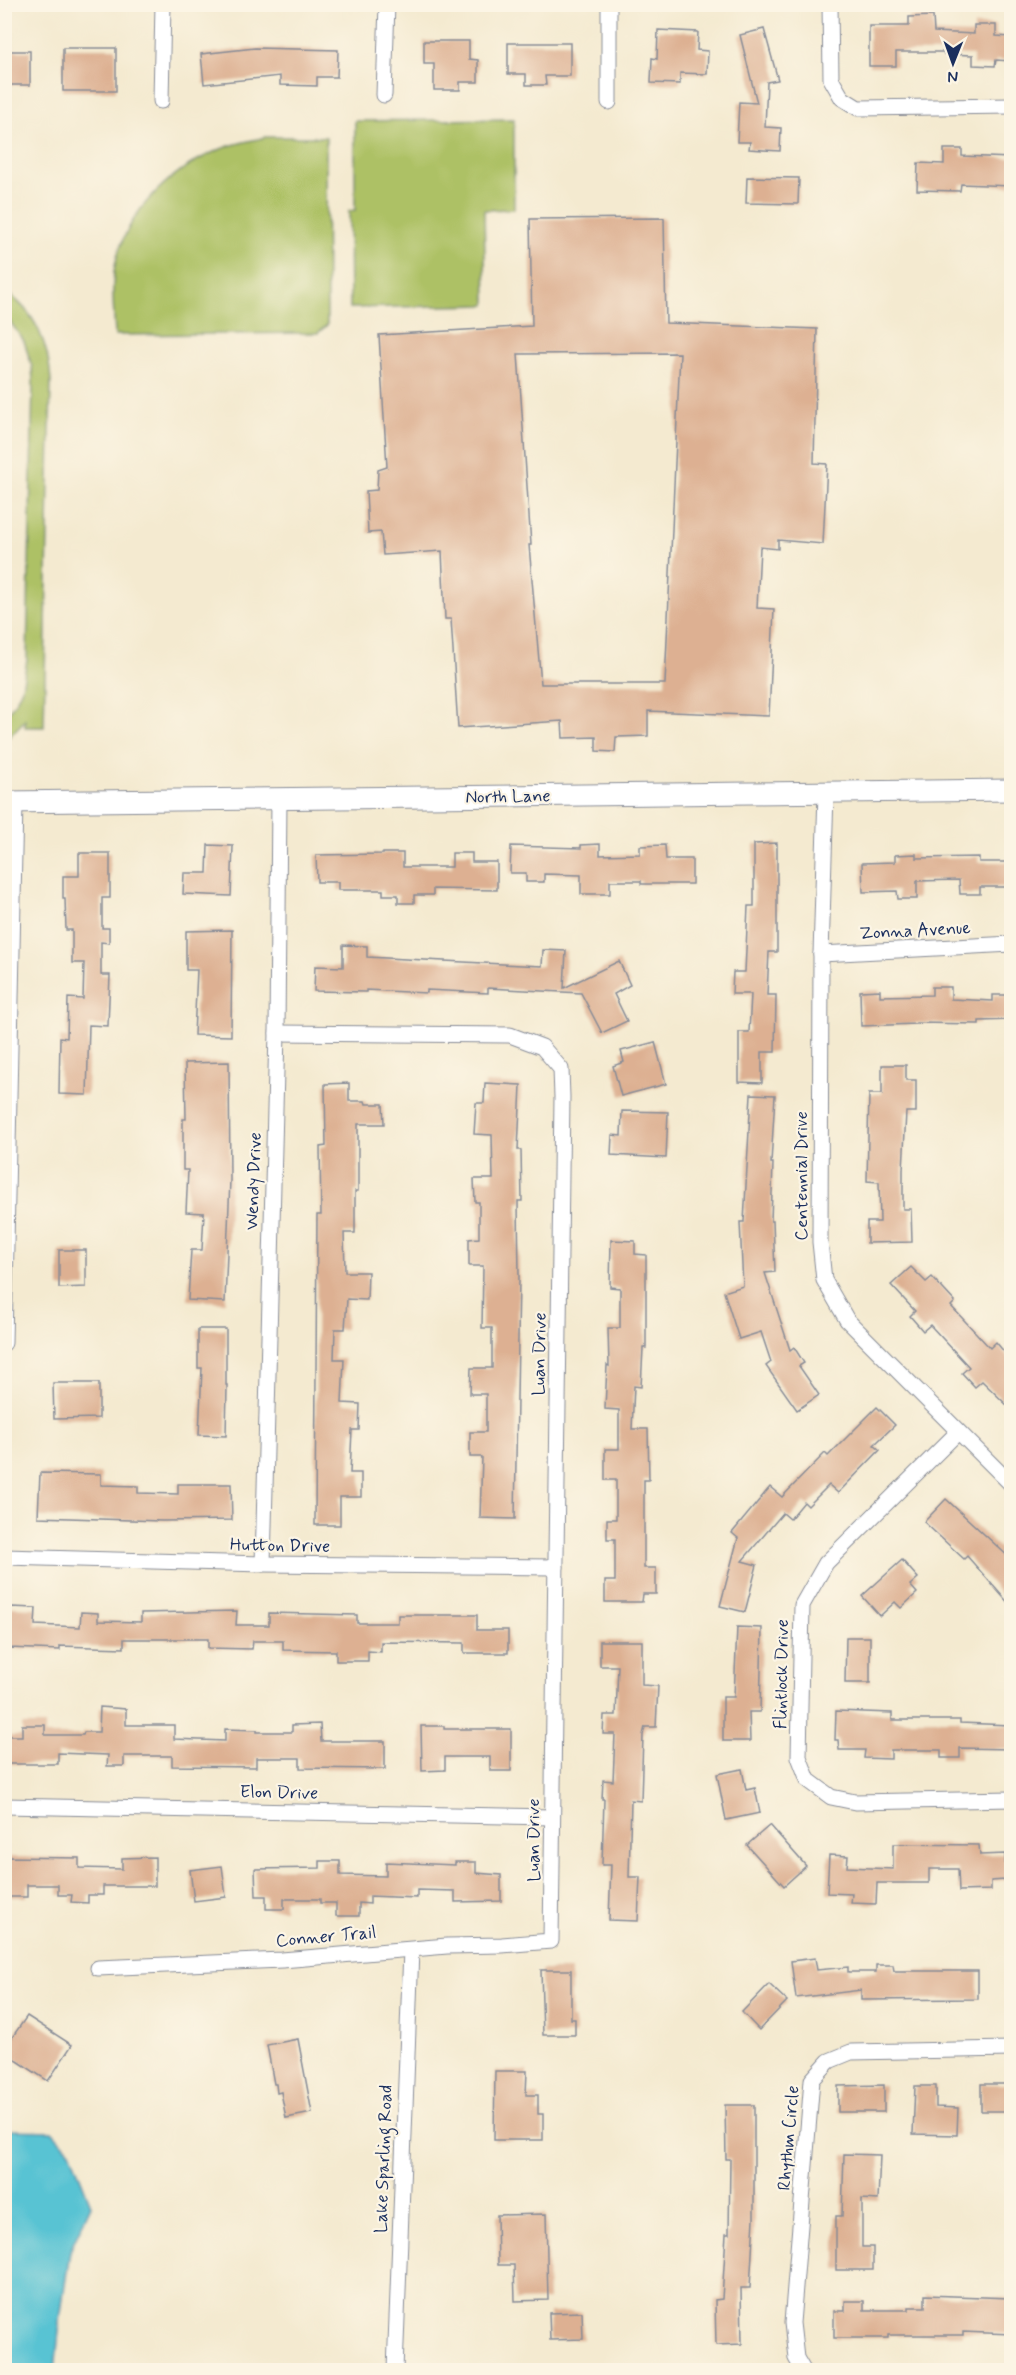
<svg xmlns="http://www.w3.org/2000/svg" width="1016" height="2375" font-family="Mynerve,sans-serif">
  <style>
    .green { fill: #adc165; stroke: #647862; stroke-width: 1.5 }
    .water { fill: #58c3d3; stroke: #3a7998; stroke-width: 1.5 }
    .building { fill: #ddb092; fill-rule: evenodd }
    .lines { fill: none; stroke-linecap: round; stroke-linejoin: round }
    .street-casing { stroke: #888c97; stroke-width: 17 }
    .secondary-casing { stroke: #888c97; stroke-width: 23 }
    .street { stroke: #fff; stroke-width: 15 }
    .secondary { stroke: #fff; stroke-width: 21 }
    .labels { text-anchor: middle; stroke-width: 4.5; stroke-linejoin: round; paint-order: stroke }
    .street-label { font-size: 18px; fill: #1b2f5e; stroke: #fcf5e5 }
  </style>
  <rect width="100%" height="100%" fill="#fcf5e5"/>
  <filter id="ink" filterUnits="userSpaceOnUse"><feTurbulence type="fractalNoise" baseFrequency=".0167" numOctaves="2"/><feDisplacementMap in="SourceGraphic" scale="12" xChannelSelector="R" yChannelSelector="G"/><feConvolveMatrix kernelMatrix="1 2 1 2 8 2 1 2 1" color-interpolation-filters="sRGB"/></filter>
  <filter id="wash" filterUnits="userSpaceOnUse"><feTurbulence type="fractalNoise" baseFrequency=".008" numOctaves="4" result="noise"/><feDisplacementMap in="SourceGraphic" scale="24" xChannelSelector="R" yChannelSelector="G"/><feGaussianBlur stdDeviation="1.35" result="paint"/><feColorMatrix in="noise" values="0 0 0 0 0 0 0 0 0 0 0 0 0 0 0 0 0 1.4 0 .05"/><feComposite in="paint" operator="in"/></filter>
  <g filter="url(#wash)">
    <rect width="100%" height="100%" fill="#f4ead0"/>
    <!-- green -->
    <g class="green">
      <path d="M514,119V209L484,210L486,305L350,308L349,211L355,210V121Z"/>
      <path d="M266,137H326L327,325L318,333L115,335C114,310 110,282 117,257C131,206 174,168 221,149C235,143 251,141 266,137Z"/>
      <path d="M5,292C36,311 49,346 51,381L44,727H25V720L5,741V717L16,701L22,688L27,660L33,381L32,367L24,341L5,315Z"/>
    </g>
    <!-- water -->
    <path class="water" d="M5,2130L52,2131L70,2151L91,2205L70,2251L61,2312L55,2370H5Z"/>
    <g id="blocks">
      <!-- building -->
      <g class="building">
        <path d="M933,16L934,32L974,34V25H996V36L1011,37V61L996,60L995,66L973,65V55L944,54V52H896V66H869V26H909V17Z"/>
        <path d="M764,29L778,80L767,82L765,127L781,128L780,151L749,149L750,142H737L739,102L757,103L740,35Z"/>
        <path d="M658,30L698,32L697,50L708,51L707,74L680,73V84L651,83L652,58L657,59Z"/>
        <path d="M424,41H469V59L478,60V82H460V90H434V64H424Z"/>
        <path d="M508,43H570V76H545L546,85H526V74H508Z"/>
        <rect x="63" y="48" width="53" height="43"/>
        <path d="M255,48L338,50L337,77H317V86L280,85V76L204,84L201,54Z"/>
        <rect x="4" y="51" width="26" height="34"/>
        <path d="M944,149H962V156L1011,158V186L961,184L960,191L917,190L918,163L944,164Z"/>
        <path d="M747,177L799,178L798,204L746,203Z"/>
        <path d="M664,218L666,323L817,329L814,463L827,464L823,544L778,540V549L760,547L757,608L774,609L769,716L648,711V736L616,737L615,752L596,751V737L563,738L562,721L458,728L451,619H445L442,551L383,555L381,532L368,533L366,491L377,490L378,470L387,467L379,335L532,326L530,219ZM680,353L665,684H541L529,545H531L518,354Z"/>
        <path d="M777,843V952H769L767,995H776L775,1052H762V1083L739,1082V1032H749L751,994H732L733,972H745L748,906H754V844Z"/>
        <path d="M600,844V855L640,854V846L665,845L666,859H692V884H641V881H610V894H581V875L544,874V882H526V873H510L511,846L581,848V845Z"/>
        <path d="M208,845L233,846L231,896L183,894L184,873H207Z"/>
        <path d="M79,853H110V898H102V928H109V943L101,942V975H110L108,1026L89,1025L87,1095L59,1094L60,1037L67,1038L68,998L83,999L84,963H72V930H66L65,898H63V876H79Z"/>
        <path d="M383,853H403V867H452V853H472V862H497V890L433,889V895H414V903H398V895H383V890H338V882H317L316,855L383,854Z"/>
        <path d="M916,854V858L979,857V862H1011V887H980V894H960L959,880L917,881V899H898L897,891L863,892L862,863L895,862V855Z"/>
        <path d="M232,930L231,1036L194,1035L197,970H186V931Z"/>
        <path d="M343,945L367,946V957L542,966L543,950L566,951L564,988L619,961L630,985L614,994L627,1021L602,1033L581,993L488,988V993L427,990V993L366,990V992L314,991L315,966L343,967Z"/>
        <path d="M932,987H951V999L993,1001V995H1011V1020L979,1021V1024L916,1023V1024L861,1026L860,991L880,990V996L932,995Z"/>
        <path d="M655,1042L666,1084L621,1096L613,1066L624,1062L621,1051Z"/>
        <path d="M229,1062L230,1180L225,1302L188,1300L191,1250H202L204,1213L186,1212L188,1170H183V1119H186L185,1063Z"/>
        <path d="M882,1065H906V1080H916V1112H906L903,1170V1209H911L912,1242L867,1243V1222H880L879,1182L867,1181L869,1094H882Z"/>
        <path d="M349,1083V1101H365L366,1104H383L384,1124H358V1191H355V1233H344L345,1272H368L367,1300L347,1299L345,1329H335L334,1359H344L342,1403L360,1404L359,1430H352L350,1473H361V1497H340V1525H315L317,1215H321L320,1147L326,1146L325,1084Z"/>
        <path d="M485,1083L521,1085L518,1150H521L522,1201H518L519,1278L515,1519L480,1518L482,1457H470V1432H486V1394H470L471,1368H492V1328H482L483,1266H469V1239L479,1238V1202H475L474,1179H493L492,1135L474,1134L476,1103H484Z"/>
        <path d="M751,1094L775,1095L771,1163H773L771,1221H773L775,1272L765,1273L790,1350L794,1347L804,1363L799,1366L819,1395L797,1410L766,1366L771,1362L761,1332L739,1339L724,1292L743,1286L740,1222H744Z"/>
        <path d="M622,1111L668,1112L666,1158L611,1155L612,1135L621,1136Z"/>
        <path d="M611,1240L635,1241V1254L646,1255V1348H643L641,1387L634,1386L632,1429H648L649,1480H644V1568H656V1594H643L642,1602H605V1581H615V1539H607V1519H616V1480H605V1449H619V1410L605,1409L607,1365L609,1366L608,1328H620V1288L610,1287Z"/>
        <path d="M59,1250H86V1287L59,1288Z"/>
        <path d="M911,1267L926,1282L932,1277L955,1302L951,1306L990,1348L996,1342L1011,1360V1409L982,1381L975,1387L962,1373L969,1367L930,1325L923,1331L910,1316L915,1311L891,1285Z"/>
        <path d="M198,1329H226V1385H227L226,1436L199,1435L202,1368H198Z"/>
        <path d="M53,1383H99V1418L54,1419Z"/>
        <path d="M877,1407L895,1425L874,1445L880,1450L838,1493L829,1485L808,1506L804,1502L790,1519L783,1513L742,1561L757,1565L745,1612L720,1606L738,1538L732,1533L770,1487L782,1497L825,1453L828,1456Z"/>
        <path d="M40,1473L101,1474V1485L138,1486V1493L178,1494V1484H231L232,1520L162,1521L38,1517Z"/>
        <path d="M946,1499L1011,1559V1606L967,1556L964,1559L924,1522Z"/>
        <path d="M902,1560L918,1578L910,1585L917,1593L901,1608L895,1602L880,1616L862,1596Z"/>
        <path d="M11,1607L36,1608L35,1625L80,1627L81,1612L98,1613V1621L141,1622V1613L237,1611L236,1625H269V1613L357,1615V1623H398V1615H477V1630H508V1653H464V1643L381,1642V1652L368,1651V1661H336V1651L283,1650V1641H253L252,1649L208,1648V1639H124V1648L60,1646V1650L9,1648Z"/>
        <path d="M737,1627L762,1628L760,1712H749L750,1741H723V1697H734Z"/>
        <path d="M846,1637H870V1683H845Z"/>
        <path d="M600,1641H642V1685L658,1686L656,1727H645L643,1735L641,1801L631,1800L629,1877H640L638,1921L609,1920L611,1865H602L604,1799H602L603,1780L613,1781L615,1734H603L604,1715H616L618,1666H600Z"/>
        <path d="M100,1707L126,1709V1725H174V1739L225,1741V1729L257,1730V1732H292V1725L320,1724L321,1741H385V1769L300,1768V1758H256V1767L172,1766V1756H124V1766H107L108,1755L58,1753V1764H5V1736H22V1725H45V1735H83L84,1732H99Z"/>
        <path d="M836,1711L892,1713V1720H960V1723L1011,1725V1749L960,1748V1758H941V1750H891V1759L864,1758L865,1750H839L838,1740H835Z"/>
        <path d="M421,1726H444V1729H511V1771H490V1757H445V1770L422,1771Z"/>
        <path d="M742,1769L746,1790L755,1788L760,1813L726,1820L717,1774Z"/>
        <path d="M770,1825L806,1866L784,1886L747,1845Z"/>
        <path d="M893,1844L979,1845L980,1855L1005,1854V1880L991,1881V1890L959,1891L958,1869H929V1883H877L876,1904L851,1903L852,1894L827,1893L829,1855L848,1856L847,1867L893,1869Z"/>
        <path d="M4,1857L79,1858V1868L122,1869V1858L155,1857V1886H103V1895H88V1903L71,1902L72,1895H58V1885H27V1897H4Z"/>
        <path d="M320,1861H340V1875L386,1876V1862L455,1865V1862H476V1873L501,1875V1901L455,1902V1891L417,1890V1898L370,1896V1904L359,1903V1916H336V1903H320V1899H284V1909H266V1896H256L255,1869L320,1868Z"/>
        <path d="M222,1866L226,1897L194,1901L190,1870Z"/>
        <path d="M815,1958L817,1970L848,1967V1972H876V1965H893L894,1971H978V1999L861,2000V1990L796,1998L791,1961Z"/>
        <path d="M541,1970H571V2019H575V2035H543Z"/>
        <path d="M769,1984L787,2001L759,2030L742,2012Z"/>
        <path d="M27,2016L72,2045L48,2081L4,2052V2049Z"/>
        <path d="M298,2039L312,2113L286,2118L281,2092L277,2093L276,2084H274L267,2045Z"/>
        <path d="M495,2071H527L526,2095H538V2114H543V2140H494Z"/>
        <rect x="981" y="2084" width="30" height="27"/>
        <path d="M884,2085V2112H838V2086Z"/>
        <path d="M915,2086H936V2107L958,2108L957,2135L913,2134Z"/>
        <path d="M725,2105H754V2219L750,2288H741L742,2344L716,2345L715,2300L722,2299L726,2234H729L730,2159H726Z"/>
        <path d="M844,2154L880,2155L878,2200L862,2199V2247H873V2270H836V2216H842Z"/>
        <path d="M546,2214L548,2300L515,2301L514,2265H498L497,2215Z"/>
        <path d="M925,2295L1011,2298V2334L963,2332V2335H888V2338H834V2311H845V2301H864V2310H909V2307H925Z"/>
        <path d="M582,2312L583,2339L550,2340L549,2313Z"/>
      </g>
    </g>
  </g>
  <g filter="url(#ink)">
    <use href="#blocks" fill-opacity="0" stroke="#888c97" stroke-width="1.5"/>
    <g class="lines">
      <defs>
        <g id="street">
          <path d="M830,4L831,79L842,98L858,108L1012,106"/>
          <path d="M384,95L387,4"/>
          <path d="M161,101L163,4"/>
          <path d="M609,102V4"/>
          <path d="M826,793L821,954L820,1242L824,1280L847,1320L1012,1485"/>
          <path d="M821,954L1012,944"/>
          <path d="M4,1343L15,802"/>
          <path d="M958,1432L826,1563L802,1605L799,1757L808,1780L831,1797L855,1802L1012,1799"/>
          <path d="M4,1557L263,1564L556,1567"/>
          <path d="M263,1564L277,1033L279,798"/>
          <path d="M4,1806L552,1817"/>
          <path d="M98,1968L282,1960L447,1946L502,1945L551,1941L562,1097L561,1069L542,1047L510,1035L277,1033"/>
          <path d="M395,2370L411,1950"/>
          <path d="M803,2370L796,2358L792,2323L812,2080L829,2061L851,2052L1012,2049"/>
        </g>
        <path id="secondary" d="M4,802L1012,790"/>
      </defs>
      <!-- street casing -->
      <use href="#street" class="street-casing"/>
      <!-- secondary casing -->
      <use href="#secondary" class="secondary-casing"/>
      <!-- street -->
      <use href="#street" class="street"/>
      <!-- secondary -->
      <use href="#secondary" class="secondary"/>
    </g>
  </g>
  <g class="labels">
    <!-- street labels -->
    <g class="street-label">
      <text transform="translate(508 796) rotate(-1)" y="6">North Lane</text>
      <text transform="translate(915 930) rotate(-3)" y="6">Zonna Avenue</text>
      <text transform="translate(801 1176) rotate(-90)" y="6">Centennial Drive</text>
      <text transform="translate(253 1181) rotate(-88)" y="6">Wendy Drive</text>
      <text transform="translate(539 1354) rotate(-89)" y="6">Luan Drive</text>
      <text transform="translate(280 1545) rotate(1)" y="6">Hutton Drive</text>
      <text transform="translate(781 1674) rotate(-89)" y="6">Flintlock Drive</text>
      <text transform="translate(279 1792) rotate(1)" y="6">Elon Drive</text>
      <text transform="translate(533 1840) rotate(-90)" y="6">Luan Drive</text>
      <text transform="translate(326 1936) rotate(-5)" y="6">Conner Trail</text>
      <text transform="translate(788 2138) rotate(-85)" y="6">Rhythm Circle</text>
      <text transform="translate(383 2159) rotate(-88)" y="6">Lake Sparling Road</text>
    </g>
  </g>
  <!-- margin -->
  <rect width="1016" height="2375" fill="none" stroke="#fcf5e5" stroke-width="24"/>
  <!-- north arrow -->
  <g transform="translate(953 63) rotate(181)" stroke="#fcf5e5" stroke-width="4.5" paint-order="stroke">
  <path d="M0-4.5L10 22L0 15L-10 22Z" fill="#1b2f5e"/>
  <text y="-9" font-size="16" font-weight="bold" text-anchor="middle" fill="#1b2f5e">N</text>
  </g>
</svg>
